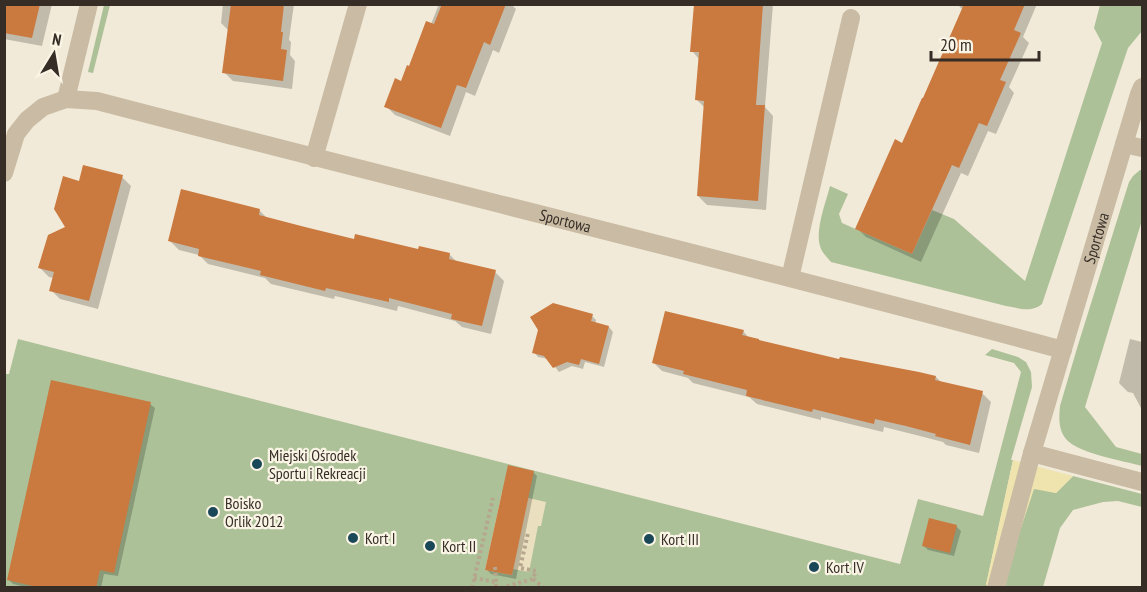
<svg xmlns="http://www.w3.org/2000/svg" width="1147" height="592" font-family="'PT Sans Narrow',sans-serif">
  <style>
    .green { fill: #acc198 }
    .sand { fill: #efe4ad }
    .plaza { fill: #eadfbf }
    .shadow { fill: #0003 }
    .building { fill: #ca793f }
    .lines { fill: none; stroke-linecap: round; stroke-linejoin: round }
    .path { stroke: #b6a68e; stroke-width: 4; stroke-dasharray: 3 3; stroke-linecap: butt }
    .minor { stroke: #cabca4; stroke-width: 18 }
    .poi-dot { fill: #1a4858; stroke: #faf4e5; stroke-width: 2 }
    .labels { text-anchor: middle; stroke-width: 4.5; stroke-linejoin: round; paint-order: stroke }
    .street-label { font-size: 16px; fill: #352d26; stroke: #faf4e5 }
    .poi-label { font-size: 16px; fill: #352d26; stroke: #faf4e5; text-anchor: start }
  </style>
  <rect width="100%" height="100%" fill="#f2ead8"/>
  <!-- green -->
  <g class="green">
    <path d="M104,5H110L93,73L88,72Z"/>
    <path d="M1100,5H1142V31L1128,48L1042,304C1032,313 1018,308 1006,306L831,262C827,257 822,253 820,246C815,230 826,202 830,186L848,194L839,214L842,223L912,254L932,210L954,219L1025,281L1102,43L1094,28Z"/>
    <path d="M1140,170H1142V220L1085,407L1116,447L1142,454V466C1124,461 1077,453 1066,439C1058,429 1059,417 1060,406L1078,345L1129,182L1133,176Z"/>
    <path d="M18,339L900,564L918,499L983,516L1021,372L1014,363L985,355L992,349L1018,357L1026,362L1031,372L1032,387L1011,460H1013L986,585L994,587L5,588L4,374H9Z"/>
    <path d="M1073,476L1142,494V507L1118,501L1103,502L1073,510L1060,528L1043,587L1001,588L1034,488L1056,493Z"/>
  </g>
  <!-- sand -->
  <path class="sand" d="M1013,460L1073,476L1056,493L1034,489L1001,587L986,585Z"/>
  <!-- plaza -->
  <path class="plaza" d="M502,492L546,502L541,526H538L529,572L513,569L512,575L485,570Z"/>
  <!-- shadow -->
  <g class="shadow">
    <path d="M4,4H52L42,46L4,39Z"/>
    <path d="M223,4H294L289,40L291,42L290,55L295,61L292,89L233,81L224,72L229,31L221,23Z"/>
    <path d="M439,4H511L516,9L499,53L493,50L475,96L466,92L450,136L395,115L386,106L402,83L431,24Z"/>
    <path d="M695,4H773L765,107L773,116L766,210L707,205L698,196L705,108L697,100L700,60L692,51Z"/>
    <path d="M957,4H1037L1023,37L1029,43L1009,87L1014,93L996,134L988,131L968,176L961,173L921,262L866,237L857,228L902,145L963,10Z"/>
    <path d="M122,177L131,186L98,309L60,299L51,290L54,278L49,277L40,268L67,227L80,183Z"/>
    <path d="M260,211L268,219L355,240L419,251L449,254L458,263L495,272L504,281L491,334L462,327L455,321L398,306L397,311L335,296L334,299L271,284L265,278L208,264L199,255L179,250L170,241Z"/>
    <path d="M592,316L596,320L595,324L609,327L613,332L604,367L585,362L583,369L572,366L559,372L549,359L538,357L534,352Z"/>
    <path d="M743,331L750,339L840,361L919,373L936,377L942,383L982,393L991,402L979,453L946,445L943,442L916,435L884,427L883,432L821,417V420L757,404L749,397L693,383L688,378L662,371L653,362Z"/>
    <path d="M1130,339L1142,342V410L1133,393L1128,392L1119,383Z"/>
    <path d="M150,404L155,408L118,576L104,574L101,588H29L13,584L9,580Z"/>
    <path d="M533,472L537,476L516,579L491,574L487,570Z"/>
    <path d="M956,526L961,531L954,556L928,550L924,546Z"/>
  </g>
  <!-- building -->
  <g class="building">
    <path d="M4,4H40L32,38L4,33Z"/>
    <path d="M231,4H284L281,32H283L281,49L287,50L283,81L222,73Z"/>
    <path d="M442,4H506L490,45L484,42L466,88L457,85L441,128L384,107L395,78L401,81L407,65L409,66L426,21L434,24Z"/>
    <path d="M694,4H763L756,105H765L758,201L697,196L704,101L695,100L699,52H690Z"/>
    <path d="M964,4H1025L1014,30L1021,33L1000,80L1006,82L987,126L979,123L959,168L952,165L912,254L855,229L895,139L902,143L922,98H923Z"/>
    <path d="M83,165L123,175L89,301L49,291L54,272L38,268L48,235L65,227L54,209L63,176L79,181Z"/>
    <path d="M181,189L260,209L259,215L305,227L354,239L355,234L418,249L419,246L450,253L449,259L496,270L482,326L451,319L452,314L389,298V302L326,288L325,291L260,275L261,271L198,256L199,249L168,241Z"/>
    <path d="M553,303L593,314L591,321L609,326L599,364L581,359L579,365L567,362L553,368L544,356L532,353L538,330L530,317Z"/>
    <path d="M665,311L744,330L742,335L759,339V340L839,359L840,357L919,372L936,376L935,380L983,391L970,445L935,436L936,434L906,426L875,419L874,424L813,409L812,412L746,396L747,390L683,374L684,371L652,363Z"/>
    <path d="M51,380L151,402L114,573L100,570L96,588H41L7,580Z"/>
    <path d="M508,465L534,471L512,575L485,570Z"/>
    <path d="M929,518L957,525L950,553L922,546Z"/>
  </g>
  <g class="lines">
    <!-- path -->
    <g class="path">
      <path d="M495,567L496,582"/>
      <path d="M474,578L496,582V588"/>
      <path d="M533,579L544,588"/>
      <path d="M472,588L493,498"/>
      <path d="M501,588L533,579L536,571L520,568L528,533"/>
    </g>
    <!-- minor -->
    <g class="minor">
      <path d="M66,99L89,4"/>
      <path d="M1124,144L1142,148"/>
      <path d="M314,158L358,4"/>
      <path id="s1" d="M4,173L16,134L27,120L43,107L66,99L97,101C418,185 742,263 1063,350"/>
      <path d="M790,278L851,18"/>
      <path d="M1032,453L1142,482"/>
      <path id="s2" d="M996,588L1032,453L1139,94L1142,87"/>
    </g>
  </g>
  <!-- markers -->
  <g class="poi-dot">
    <circle cx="257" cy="464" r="6"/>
    <circle cx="213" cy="512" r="6"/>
    <circle cx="353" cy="538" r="6"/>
    <circle cx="649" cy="539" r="6"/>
    <circle cx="430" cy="546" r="6"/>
    <circle cx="814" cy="567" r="6"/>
  </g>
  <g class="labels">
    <!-- street labels -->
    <g class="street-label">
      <text dy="6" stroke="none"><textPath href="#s1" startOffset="618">Sportowa</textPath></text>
      <text dy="6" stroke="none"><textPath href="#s2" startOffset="364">Sportowa</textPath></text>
    </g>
    <!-- poi labels -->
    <g class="poi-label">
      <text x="269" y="461">Miejski Ośrodek<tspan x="269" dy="18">Sportu i Rekreacji</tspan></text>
      <text x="225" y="509">Boisko<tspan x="225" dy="18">Orlik 2012</tspan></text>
      <text x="365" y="544">Kort I</text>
      <text x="661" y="545">Kort III</text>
      <text x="442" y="552">Kort II</text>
      <text x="826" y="573">Kort IV</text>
    </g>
  </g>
  <!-- border -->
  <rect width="1147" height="592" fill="none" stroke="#352d26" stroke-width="12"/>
  <!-- north arrow -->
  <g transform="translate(54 54) rotate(11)" stroke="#faf4e5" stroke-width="4.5" paint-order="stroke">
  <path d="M0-4.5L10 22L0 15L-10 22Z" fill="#352d26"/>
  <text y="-9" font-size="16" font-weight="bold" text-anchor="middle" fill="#352d26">N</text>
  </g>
  <!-- scale -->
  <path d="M931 51v9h108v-9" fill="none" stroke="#352d26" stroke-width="3"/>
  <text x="940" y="51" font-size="18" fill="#352d26" stroke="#faf4e5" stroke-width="4.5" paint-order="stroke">20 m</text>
</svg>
